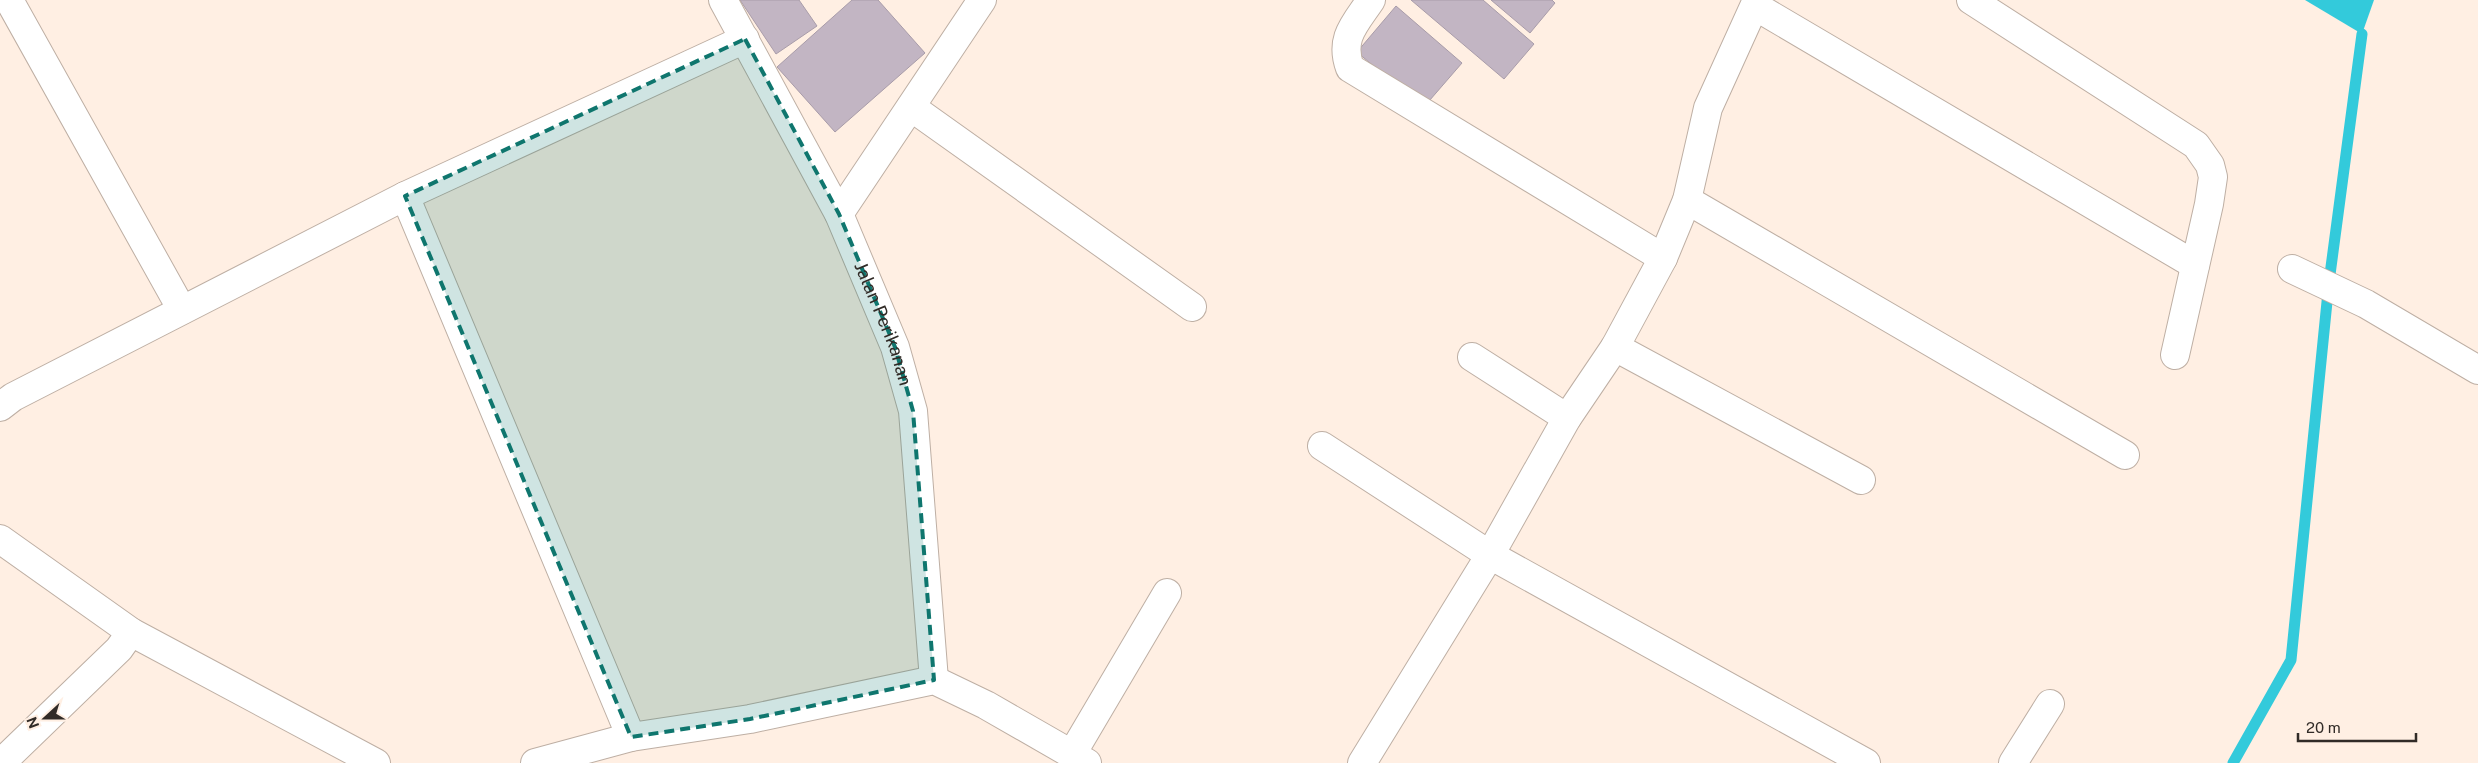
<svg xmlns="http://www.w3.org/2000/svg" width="2478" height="763" font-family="'Public Sans',sans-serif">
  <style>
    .water { fill: #33cadb }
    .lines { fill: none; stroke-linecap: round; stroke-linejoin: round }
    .stream { stroke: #33cadb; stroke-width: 11 }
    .building { fill: #c2b5c3; stroke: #a89ca9 }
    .street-casing { stroke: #beafa4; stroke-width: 30 }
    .street { stroke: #fff; stroke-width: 28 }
    .marked { fill: #0f766e; fill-opacity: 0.2; stroke: #0f766e; stroke-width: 4; stroke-dasharray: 10 6; stroke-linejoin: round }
    .labels { text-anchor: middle; stroke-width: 4; stroke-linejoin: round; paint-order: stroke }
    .street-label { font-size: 18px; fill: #312b27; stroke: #ffefe3 }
  </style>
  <rect width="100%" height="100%" fill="#ffefe3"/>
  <!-- water -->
  <path class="water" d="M2305,0H2374L2362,34Z"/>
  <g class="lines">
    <!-- stream -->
    <path class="stream" d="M2233,763L2291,660L2329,282L2362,34"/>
  </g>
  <!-- building -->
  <g class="building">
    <path d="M740,0H799L817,26L776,54Z"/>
    <path d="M852,0H878L925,53L835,132L777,67Z"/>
    <path d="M1411,0H1483L1534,44L1504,79Z"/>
    <path d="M1491,0H1552L1555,3L1530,33Z"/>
    <path d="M1396,6L1462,63L1423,108L1357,52Z"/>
  </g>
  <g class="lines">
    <defs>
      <g id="street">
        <path d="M9,0L182,310"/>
        <path id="s1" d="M723,0L839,214L895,347L913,411L934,680"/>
        <path d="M1371,0C1355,24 1339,38 1350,68L1663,258"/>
        <path d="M1971,0L2196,145L2210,165L2213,177L2209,204L2175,355"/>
        <path d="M1755,6L2195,265"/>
        <path d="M911,107L1192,307"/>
        <path d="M405,196L631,737"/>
        <path d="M1687,200L2125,455"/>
        <path d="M839,214L982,0"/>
        <path d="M2292,269L2366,304L2478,370"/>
        <path d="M1615,347L1861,480"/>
        <path d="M1472,357L1567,418"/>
        <path d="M0,407L13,397L405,196L745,39"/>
        <path d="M1322,446L1490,555L1866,763"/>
        <path d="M0,539L131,632L376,763"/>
        <path d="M1072,754L1167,593"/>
        <path d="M1,763L119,649L131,632"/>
        <path d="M535,763L631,737L750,719L934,680L986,705L1087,763"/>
        <path d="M1362,763L1490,555L1567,418L1615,347L1663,258L1687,200L1708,108L1757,0"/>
        <path d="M2013,763L2050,704"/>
      </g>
    </defs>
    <!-- street casing -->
    <use href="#street" class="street-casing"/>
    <!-- street -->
    <use href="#street" class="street"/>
  </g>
  <!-- marked area -->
  <path class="marked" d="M745,39L839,214L895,347L913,411L934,680L750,719L631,737L405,196Z"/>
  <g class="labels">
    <!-- street labels -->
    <g class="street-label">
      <text dy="6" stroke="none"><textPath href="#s1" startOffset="362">Jalan Perikanan</textPath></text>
    </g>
  </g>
  <!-- north arrow -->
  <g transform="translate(45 718) rotate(249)" stroke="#ffefe3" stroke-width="4" paint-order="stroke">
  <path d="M0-4L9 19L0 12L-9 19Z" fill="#312b27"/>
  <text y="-8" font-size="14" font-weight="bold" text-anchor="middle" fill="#312b27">N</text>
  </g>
  <!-- scale -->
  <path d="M2298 733v8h118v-8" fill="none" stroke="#312b27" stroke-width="2.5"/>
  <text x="2306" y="733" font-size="15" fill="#312b27" stroke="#ffefe3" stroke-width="4" paint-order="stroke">20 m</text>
</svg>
